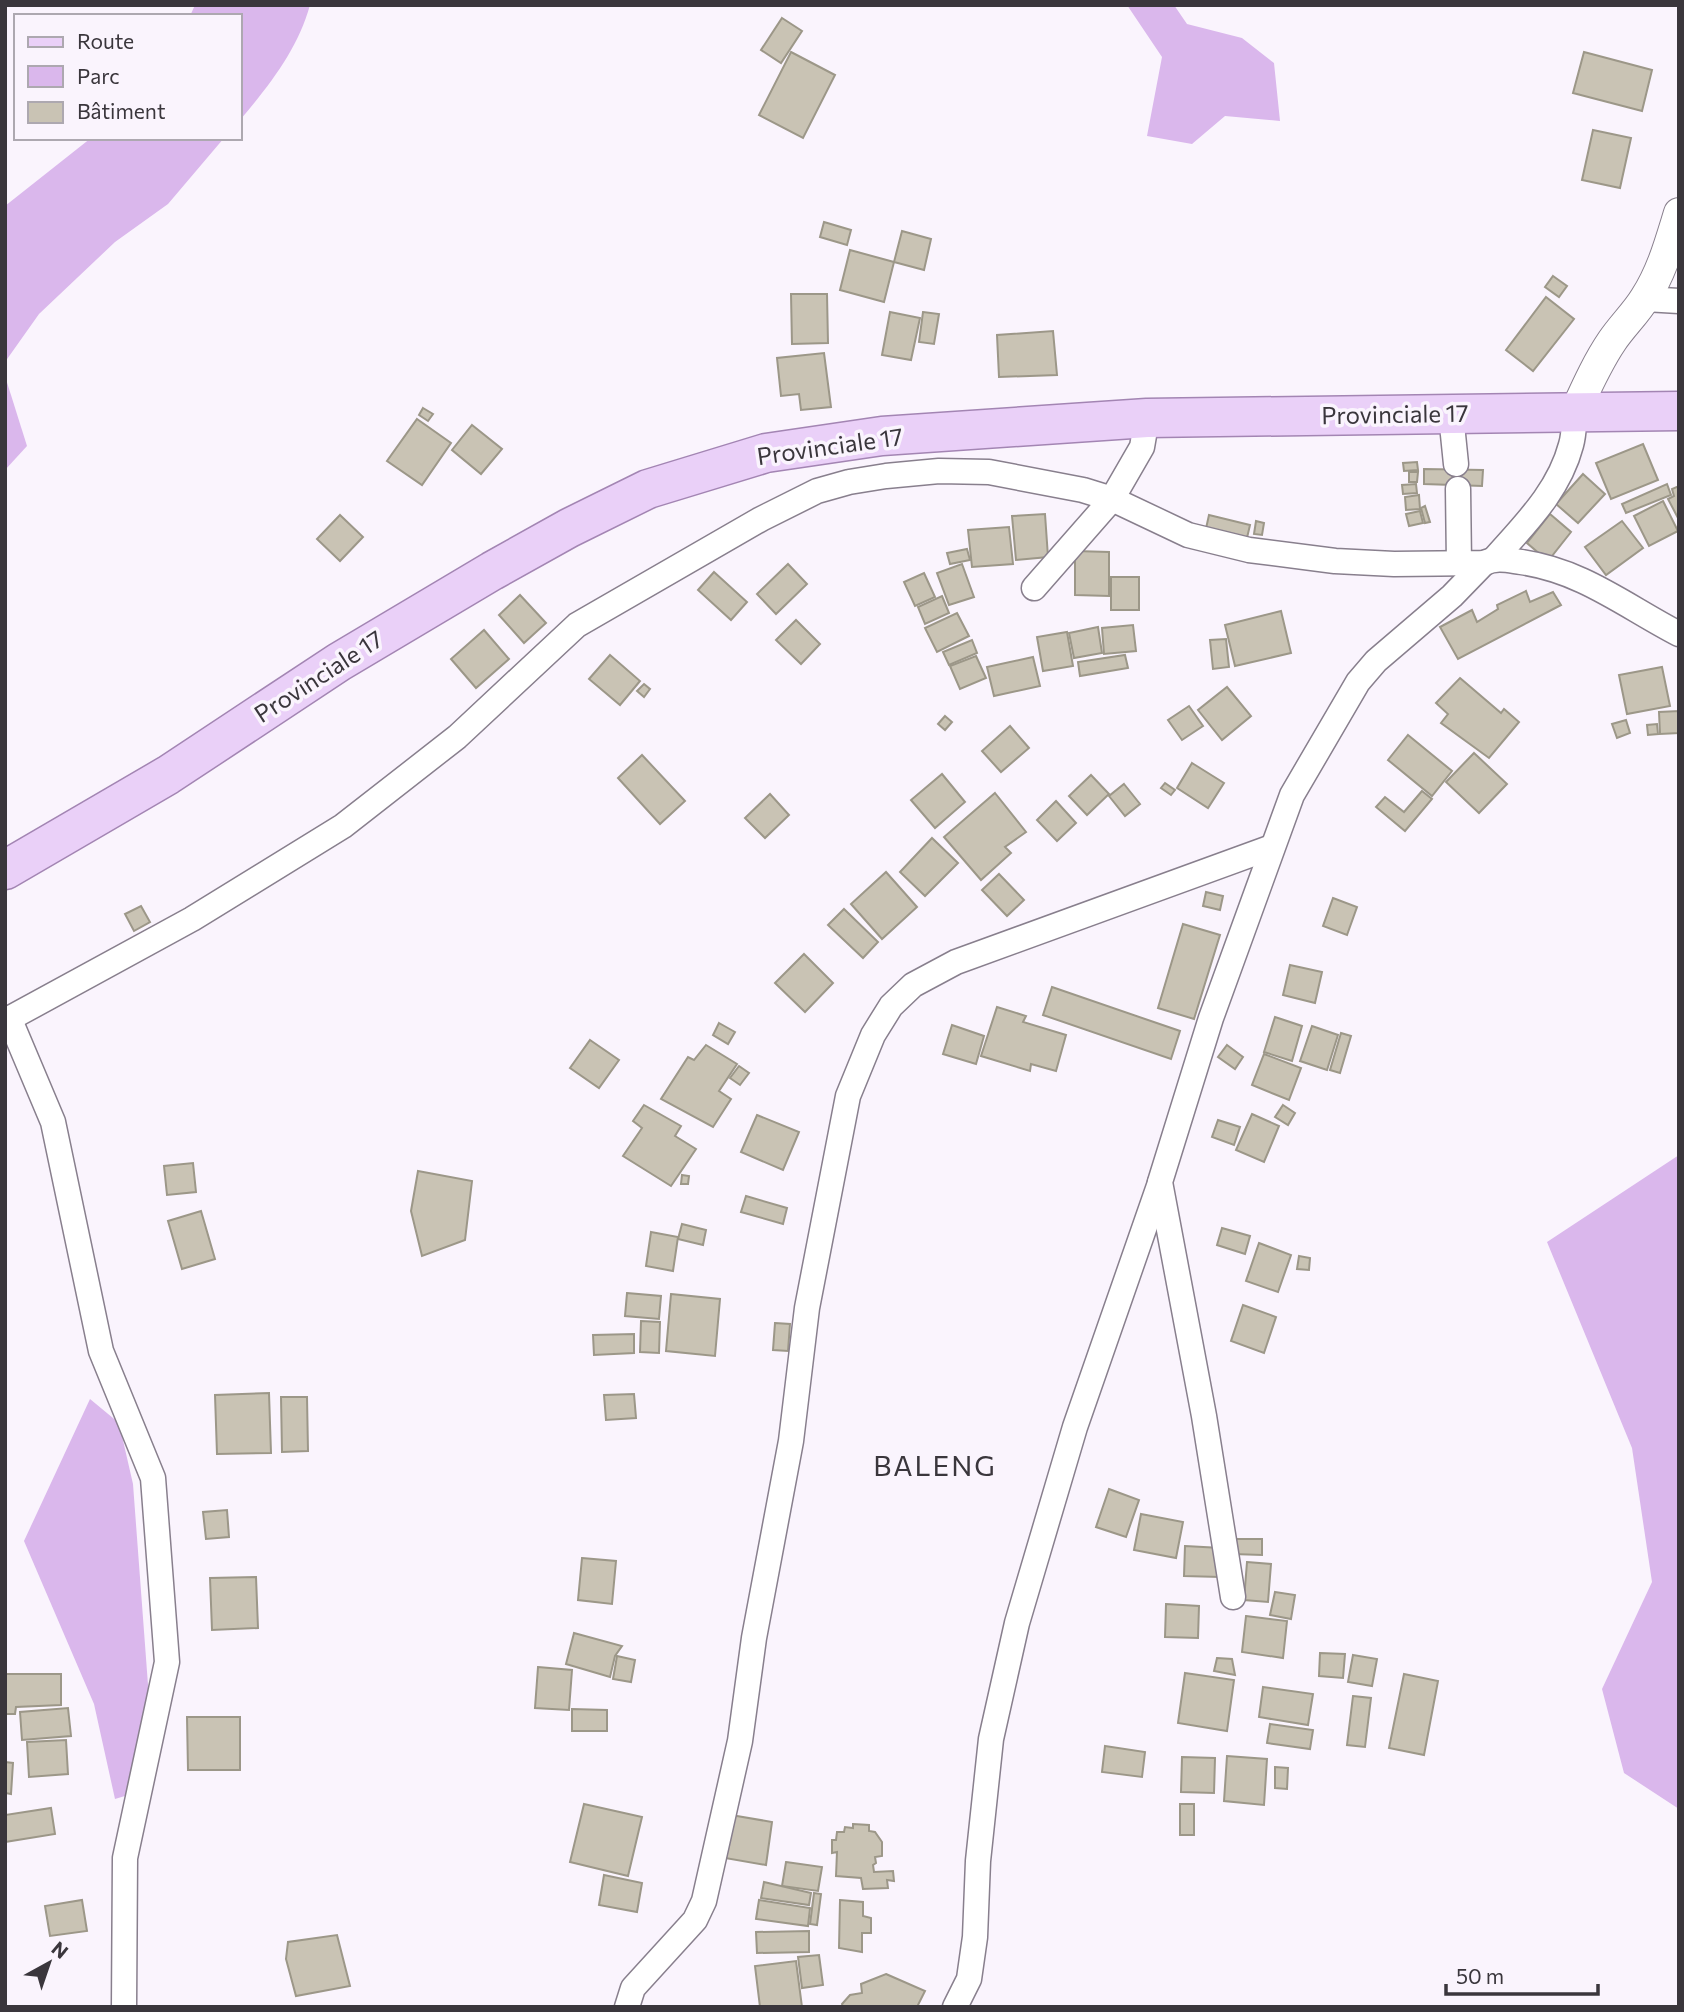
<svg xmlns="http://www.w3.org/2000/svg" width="1684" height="2012" font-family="Commissioner,sans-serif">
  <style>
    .green { fill: #dab7ec }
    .building { fill: #c9c3b4; stroke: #9c9788; stroke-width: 2 }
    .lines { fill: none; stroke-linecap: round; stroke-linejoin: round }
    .minor-casing { stroke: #887f8d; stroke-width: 27 }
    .tertiary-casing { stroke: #887f8d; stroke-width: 32 }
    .primary-casing { stroke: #a385b3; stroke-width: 41 }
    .minor { stroke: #fff; stroke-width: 24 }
    .tertiary { stroke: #fff; stroke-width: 30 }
    .primary { stroke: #ead0f8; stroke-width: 38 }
    .labels { text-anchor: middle; stroke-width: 7; stroke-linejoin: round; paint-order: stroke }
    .street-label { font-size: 24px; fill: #3a363c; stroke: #faf4fd }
    .quarter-label { font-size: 28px; letter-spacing: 2px; fill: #3a363c; stroke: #faf4fd }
  </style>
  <rect width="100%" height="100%" fill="#faf4fd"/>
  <!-- green -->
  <g class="green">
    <path d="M195,5H310C298,49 269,86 240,120V16H190Z"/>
    <path d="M1127,5H1174L1187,24L1242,38L1274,63L1280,121L1225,116L1192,144L1147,136L1162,57Z"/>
    <path d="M91,138H224L168,204L115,242L39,314L5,362V206Z"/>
    <path d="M5,376L27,446L5,470Z"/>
    <path d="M1679,1155V1809L1624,1773L1602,1689L1652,1582L1632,1448L1547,1242Z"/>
    <path d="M90,1399L119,1423L133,1484L151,1725L138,1792L115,1799L94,1704L24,1541Z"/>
  </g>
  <!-- building -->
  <g class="building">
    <path d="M782,18L802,31L781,63L761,50Z"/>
    <path d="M791,52L835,75L803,138L759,115Z"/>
    <path d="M1584,52L1652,70L1642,111L1573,93Z"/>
    <path d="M1593,130L1631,138L1620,188L1582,180Z"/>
    <path d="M824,222L851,230L847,245L820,237Z"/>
    <path d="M902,231L931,239L924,270L894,262Z"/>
    <path d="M850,250L894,262L884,302L840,290Z"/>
    <path d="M1553,276L1567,286L1559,297L1545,287Z"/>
    <path d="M791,294H827L828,343L792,344Z"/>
    <path d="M1546,297L1574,319L1533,371L1506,350Z"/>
    <path d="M890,312L920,318L911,360L882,355Z"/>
    <path d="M923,312L939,314L934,344L919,342Z"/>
    <path d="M1053,331L1057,375L999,377L997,335Z"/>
    <path d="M824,353L831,407L801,410L799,394L781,396L777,358Z"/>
    <path d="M423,408L433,414L428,421L419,415Z"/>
    <path d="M417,419L451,443L422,485L387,461Z"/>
    <path d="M472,425L502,449L481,474L452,450Z"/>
    <path d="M1643,444L1658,480L1611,499L1596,463Z"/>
    <path d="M1417,462L1418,470L1404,471L1403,463Z"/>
    <path d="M1424,469L1483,470L1482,486L1424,484Z"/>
    <path d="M1409,472H1418L1417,482H1409Z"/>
    <path d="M1583,474L1605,494L1578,523L1556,504Z"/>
    <path d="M1416,484L1417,493L1403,494L1402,485Z"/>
    <path d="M1667,484L1671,495L1626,513L1622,504Z"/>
    <path d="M1679,486V517L1678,518L1668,499L1674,496L1672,489Z"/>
    <path d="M1419,495L1420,509L1406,510L1405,497Z"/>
    <path d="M1663,501L1678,531L1649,546L1634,516Z"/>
    <path d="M1425,506L1430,522L1425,523L1421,508Z"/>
    <path d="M1420,511L1423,523L1409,526L1406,514Z"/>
    <path d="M1045,514L1048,557L1016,560L1012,516Z"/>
    <path d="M1550,514L1571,532L1548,561L1527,543Z"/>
    <path d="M340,515L363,537L340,561L317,539Z"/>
    <path d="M1209,515L1250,525L1246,542L1205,533Z"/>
    <path d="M1256,521L1264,523L1262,535L1254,534Z"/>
    <path d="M1622,521L1643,548L1606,575L1585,547Z"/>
    <path d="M1009,527L1013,564L972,567L968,530Z"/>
    <path d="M967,549L970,560L950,564L947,553Z"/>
    <path d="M1075,551L1109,552V596L1075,595Z"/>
    <path d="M788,564L807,584L776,614L757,594Z"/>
    <path d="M962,564L974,597L949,605L937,573Z"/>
    <path d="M714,572L747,602L731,620L698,590Z"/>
    <path d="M924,573L935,597L915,606L904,582Z"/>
    <rect x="1111" y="577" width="28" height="33"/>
    <path d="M1526,591L1530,602L1553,592L1561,605L1458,659L1440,627L1472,610L1477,622L1498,609L1497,605Z"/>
    <path d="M520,595L546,623L524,643L499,615Z"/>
    <path d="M942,596L949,613L925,624L918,607Z"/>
    <path d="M1281,611L1291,653L1235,666L1225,625Z"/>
    <path d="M957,613L969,636L937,652L925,628Z"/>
    <path d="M796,620L820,644L801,664L776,640Z"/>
    <path d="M1133,625L1136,651L1104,654L1102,628Z"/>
    <path d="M1098,627L1102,653L1074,658L1069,633Z"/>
    <path d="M484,630L509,659L476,688L451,659Z"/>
    <path d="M1067,632L1073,666L1043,671L1037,637Z"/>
    <path d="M1226,639L1229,667L1213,669L1210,640Z"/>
    <path d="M972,640L977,653L949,665L943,652Z"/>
    <path d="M610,655L640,681L620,705L589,679Z"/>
    <path d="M1125,655L1128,668L1080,676L1078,662Z"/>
    <path d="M976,656L986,678L960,689L950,666Z"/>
    <path d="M1033,657L1040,686L994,696L987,667Z"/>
    <path d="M1662,667L1670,706L1627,714L1619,675Z"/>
    <path d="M1460,678L1501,713L1504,709L1519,722L1489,758L1441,723L1448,714L1436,703Z"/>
    <path d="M644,684L650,689L644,697L637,691Z"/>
    <path d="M1227,687L1251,716L1222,740L1198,710Z"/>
    <path d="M1189,706L1203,726L1182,740L1168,720Z"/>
    <path d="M1679,711V733L1660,734L1659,712Z"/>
    <path d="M945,716L952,722L945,730L938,724Z"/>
    <path d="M1626,720L1630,733L1617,738L1612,724Z"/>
    <path d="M1657,724L1658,734L1648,735L1647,725Z"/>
    <path d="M1010,726L1029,748L1001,772L982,751Z"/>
    <path d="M1408,735L1452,771L1432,796L1388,760Z"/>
    <path d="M1474,753L1507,784L1479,813L1446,782Z"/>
    <path d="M642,755L685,801L660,824L618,778Z"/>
    <path d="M1192,763L1224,783L1208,808L1177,788Z"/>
    <path d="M942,774L965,802L935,828L911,800Z"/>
    <path d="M1091,775L1109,794L1087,815L1069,796Z"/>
    <path d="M1165,783L1175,790L1171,795L1161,788Z"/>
    <path d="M1124,784L1140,804L1125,816L1109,796Z"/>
    <path d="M1422,791L1432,799L1405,831L1376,807L1385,797L1404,812Z"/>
    <path d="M995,793L1026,832L1005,847L1011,853L981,880L944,837Z"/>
    <path d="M770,794L789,815L765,838L745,818Z"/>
    <path d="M1056,801L1076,823L1057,841L1037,820Z"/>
    <path d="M932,838L958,863L925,896L900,872Z"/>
    <path d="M886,872L917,907L882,939L851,904Z"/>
    <path d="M999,874L1024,900L1007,916L982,890Z"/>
    <path d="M1206,892L1223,896L1220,910L1203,906Z"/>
    <path d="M1333,898L1357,907L1347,935L1323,926Z"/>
    <path d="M141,906L150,922L134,931L125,914Z"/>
    <path d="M844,909L878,942L863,958L828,925Z"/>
    <path d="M1183,924L1220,935L1194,1019L1158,1008Z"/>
    <path d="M804,954L833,983L805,1012L775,983Z"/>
    <path d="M1290,965L1322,972L1315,1003L1283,995Z"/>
    <path d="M1052,987L1180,1031L1171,1059L1043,1015Z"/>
    <path d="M997,1007L1026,1016L1023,1022L1066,1035L1056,1071L1031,1064L1030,1071L981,1056Z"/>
    <path d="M1275,1017L1302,1026L1292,1061L1264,1052Z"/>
    <path d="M719,1023L735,1032L728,1044L713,1035Z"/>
    <path d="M952,1025L984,1036L976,1064L943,1054Z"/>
    <path d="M1312,1026L1338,1035L1327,1070L1300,1061Z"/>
    <path d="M1341,1033L1351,1036L1340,1073L1330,1070Z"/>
    <path d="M590,1040L619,1060L599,1088L570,1068Z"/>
    <path d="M706,1045L737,1064L719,1091L731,1099L713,1127L661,1099L688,1057L694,1060Z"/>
    <path d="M1227,1045L1243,1057L1235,1069L1218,1057Z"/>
    <path d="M1264,1054L1301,1068L1289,1100L1252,1085Z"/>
    <path d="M739,1066L749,1073L740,1085L730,1078Z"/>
    <path d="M644,1105L681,1126L675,1136L696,1149L671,1186L623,1156L642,1128L633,1121Z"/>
    <path d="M1283,1105L1295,1113L1288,1125L1275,1117Z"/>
    <path d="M1252,1114L1279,1126L1264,1162L1236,1150Z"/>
    <path d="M757,1115L799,1132L783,1170L741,1152Z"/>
    <path d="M1218,1120L1240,1127L1234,1145L1212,1137Z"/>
    <path d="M193,1163L196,1192L167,1195L164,1166Z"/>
    <path d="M418,1171L472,1181L465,1240L422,1256L411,1211Z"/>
    <path d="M682,1175L689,1176L688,1184H681Z"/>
    <path d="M746,1196L787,1208L783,1224L741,1212Z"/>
    <path d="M201,1211L215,1259L182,1269L168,1221Z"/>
    <path d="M682,1224L706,1230L703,1245L678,1239Z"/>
    <path d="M1222,1228L1250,1236L1245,1254L1217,1245Z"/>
    <path d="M651,1232L678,1237L673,1271L646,1266Z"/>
    <path d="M1259,1243L1291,1255L1278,1292L1246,1281Z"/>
    <path d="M1299,1256L1310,1258L1309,1270L1297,1269Z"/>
    <path d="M627,1293L661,1296L659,1319L625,1316Z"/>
    <path d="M671,1294L720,1299L715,1356L666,1351Z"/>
    <path d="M1243,1305L1276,1317L1264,1353L1231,1341Z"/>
    <path d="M641,1321L660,1322L659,1353L640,1352Z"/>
    <path d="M775,1323L790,1324L788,1351L773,1350Z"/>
    <path d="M634,1334V1353L594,1355L593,1335Z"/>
    <path d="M269,1393L271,1453L217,1454L215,1395Z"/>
    <path d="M634,1394L636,1418L606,1420L604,1395Z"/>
    <path d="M281,1397H307L308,1451L282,1452Z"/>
    <path d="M1109,1489L1139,1500L1126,1537L1096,1527Z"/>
    <path d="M227,1510L229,1537L206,1539L203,1512Z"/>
    <path d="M1141,1514L1183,1522L1176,1558L1134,1550Z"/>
    <path d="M1233,1539H1262V1555L1233,1554Z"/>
    <path d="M1185,1546L1221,1548L1220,1577L1184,1576Z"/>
    <path d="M582,1558L616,1561L612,1604L578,1600Z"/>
    <path d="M1247,1562L1271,1564L1268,1602L1244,1600Z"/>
    <path d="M256,1577L258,1628L212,1630L210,1578Z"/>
    <path d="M1275,1592L1295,1595L1291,1619L1270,1615Z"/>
    <path d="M1166,1604L1199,1606L1198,1638L1165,1637Z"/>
    <path d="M1246,1616L1287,1621L1283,1658L1242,1652Z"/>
    <path d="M574,1633L622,1646L615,1656L610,1677L566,1664Z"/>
    <path d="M1320,1653L1345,1654L1343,1678L1319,1676Z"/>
    <path d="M1353,1655L1377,1659L1372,1686L1348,1682Z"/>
    <path d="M617,1656L635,1660L631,1682L613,1679Z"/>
    <path d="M1217,1658L1232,1659L1235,1675L1214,1671Z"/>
    <path d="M538,1667L572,1670L569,1710L535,1708Z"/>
    <path d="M1185,1673L1234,1680L1227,1731L1178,1723Z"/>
    <path d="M5,1674H61V1705L16,1707L15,1714H5Z"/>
    <path d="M1404,1674L1438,1681L1424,1755L1389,1748Z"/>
    <path d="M1263,1687L1313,1694L1308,1725L1259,1717Z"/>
    <path d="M1353,1696L1371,1698L1365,1747L1347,1745Z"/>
    <path d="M68,1708L71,1736L22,1740L20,1712Z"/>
    <path d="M572,1709L607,1710V1731H572Z"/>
    <path d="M187,1717H240V1770H188Z"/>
    <path d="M1270,1724L1313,1730L1310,1749L1267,1743Z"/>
    <path d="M66,1740L68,1774L29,1777L27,1742Z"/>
    <path d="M1105,1746L1145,1752L1142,1777L1102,1772Z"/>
    <path d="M1227,1756L1267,1759L1264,1805L1224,1801Z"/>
    <path d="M1182,1757L1215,1758L1214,1793L1181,1792Z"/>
    <path d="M5,1762L13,1763L11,1794L5,1793Z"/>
    <path d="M1275,1767L1288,1768L1287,1789L1275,1788Z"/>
    <path d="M584,1804L642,1817L628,1876L570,1862Z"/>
    <rect x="1180" y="1804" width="14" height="31"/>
    <path d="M51,1808L55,1834L5,1842V1815Z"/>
    <path d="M731,1815L772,1822L766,1865L725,1858Z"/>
    <path d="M853,1824L869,1825V1831L875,1832L882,1842V1856L875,1857L876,1863L873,1865L874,1872L893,1871L894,1881L887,1880L888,1888L863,1889L861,1878L836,1876L837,1852L832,1853V1840H836L837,1832H844L845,1827L853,1828Z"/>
    <path d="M786,1862L822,1867L818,1891L782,1886Z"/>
    <path d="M604,1875L642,1883L637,1912L599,1905Z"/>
    <path d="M764,1882L811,1893L809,1905L761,1898Z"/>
    <path d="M814,1893L821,1894L817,1925L810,1924Z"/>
    <path d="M82,1900L87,1931L50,1936L45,1906Z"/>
    <path d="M759,1900L810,1908L808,1926L756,1919Z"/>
    <path d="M840,1900L863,1902V1916L871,1918V1933H862V1952L839,1948Z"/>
    <path d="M809,1931V1952L757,1953L756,1932Z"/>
    <path d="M337,1935L350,1986L296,1996L286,1959L288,1942Z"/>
    <path d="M819,1955L823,1985L802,1988L798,1957Z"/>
    <path d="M796,1961L802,2007H760L755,1966Z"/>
    <path d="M886,1974L925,1991L917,2007H843L842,2004L850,1995L862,1993L861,1984Z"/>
  </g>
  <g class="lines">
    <defs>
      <g id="minor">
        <path d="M1645,299L1679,301"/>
        <path d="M1451,415L1456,464"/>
        <path d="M1458,489L1459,563"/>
        <path d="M1495,558C1525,524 1559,491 1571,445C1574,435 1574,423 1575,412"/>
        <path d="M1034,588L1112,499L1142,447L1147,418"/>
        <path d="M10,1020L53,1122L101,1351L153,1478L167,1662L125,1858L124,2007"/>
        <path d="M5,1021L192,919L343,826L457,737L577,625L761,519L817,491L849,482L886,476L939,471L989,472L1083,490L1112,499L1188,535L1249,550L1335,561L1394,564L1484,563C1497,557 1507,560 1521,562C1583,571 1625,606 1679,634"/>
        <path d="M1233,1597L1204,1416L1160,1182L1211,1018L1292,795L1358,682L1376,661L1452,596L1484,563"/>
        <path d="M627,2007L633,1988L695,1920L704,1901L740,1741L754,1638L791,1441L807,1308L848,1096L873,1035L891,1006L913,985L956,962L1272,847"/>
        <path d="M955,2007L969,1979L975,1937L978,1861L991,1739L1017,1623L1075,1427L1160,1183"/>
      </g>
      <path id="tertiary" d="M1575,412C1586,388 1597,363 1612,341C1622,326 1636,313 1645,298C1662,272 1670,242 1679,213"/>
      <path id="primary" d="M5,870L168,775L339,662L492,571L569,528L648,489L766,453L882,436L1147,418L1679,411"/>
    </defs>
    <!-- minor casing -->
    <use href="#minor" class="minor-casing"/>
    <!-- tertiary casing -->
    <use href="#tertiary" class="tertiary-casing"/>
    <!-- primary casing -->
    <use href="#primary" class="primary-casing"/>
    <!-- minor -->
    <use href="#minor" class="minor"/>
    <!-- tertiary -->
    <use href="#tertiary" class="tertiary"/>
    <!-- primary -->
    <use href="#primary" class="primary"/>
  </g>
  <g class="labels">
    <!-- street labels -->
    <g class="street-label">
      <text transform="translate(1395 415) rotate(-1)" y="8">Provinciale 17</text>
      <text transform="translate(830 447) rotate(-8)" y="8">Provinciale 17</text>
      <text transform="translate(319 677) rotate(-33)" y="8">Provinciale 17</text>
    </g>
    <!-- quarter labels -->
    <g class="quarter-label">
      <text x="935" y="1476">BALENG</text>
    </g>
  </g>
  <!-- border -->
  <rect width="1684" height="2012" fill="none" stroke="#3a363c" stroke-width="14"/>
  <!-- legend -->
  <rect x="14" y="14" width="228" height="126" fill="#faf4fd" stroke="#ada8b0" stroke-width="2"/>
  <rect x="28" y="37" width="35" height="10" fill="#ead0f8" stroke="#ada8b0" stroke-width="2"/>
  <text x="77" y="49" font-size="21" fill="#3a363c">Route</text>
  <rect x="28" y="66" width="35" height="21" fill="#dab7ec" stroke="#ada8b0" stroke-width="2"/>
  <text x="77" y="84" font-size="21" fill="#3a363c">Parc</text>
  <rect x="28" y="102" width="35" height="21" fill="#c9c3b4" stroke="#ada8b0" stroke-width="2"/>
  <text x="77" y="119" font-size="21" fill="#3a363c">Bâtiment</text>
  <!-- north arrow -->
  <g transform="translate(49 1963) rotate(40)" stroke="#faf4fd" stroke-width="5" paint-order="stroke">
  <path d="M0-5L12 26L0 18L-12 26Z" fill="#3a363c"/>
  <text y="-10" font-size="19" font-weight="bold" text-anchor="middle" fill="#3a363c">N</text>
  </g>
  <!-- scale -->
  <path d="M1446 1984v10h152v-10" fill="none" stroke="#3a363c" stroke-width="3.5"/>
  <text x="1456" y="1984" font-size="21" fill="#3a363c" stroke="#faf4fd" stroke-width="5" paint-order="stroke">50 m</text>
</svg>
